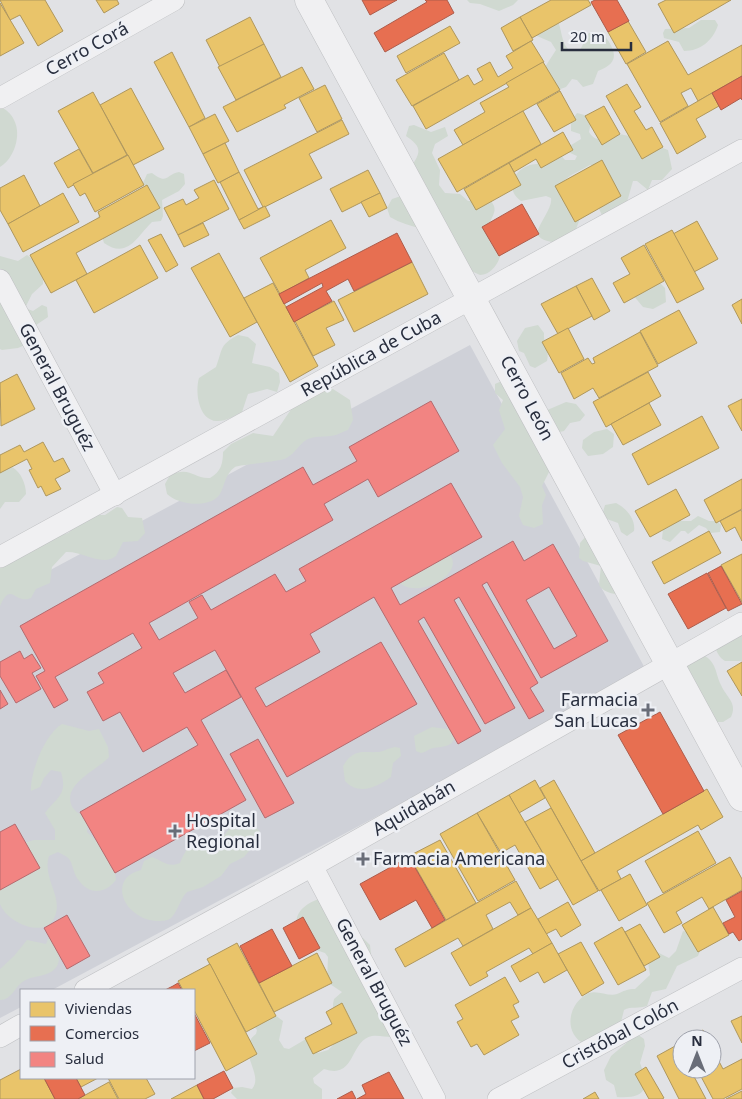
<svg xmlns="http://www.w3.org/2000/svg" width="742" height="1099" font-family="'Noto Sans',sans-serif">
  <style>
    .built { fill: #cfd1d8 }
    .green { fill: #d0d9d1 }
    .homes { fill: #e9c46a; stroke: #af975d }
    .shops { fill: #e76f51; stroke: #ae5c4b }
    .health { fill: #f28482; stroke: #b56a6e; fill-rule: evenodd }
    .lines { fill: none; stroke-linecap: round; stroke-linejoin: round }
    .minor-casing { stroke: #bfc0c3; stroke-width: 22 }
    .tertiary-casing { stroke: #bfc0c3; stroke-width: 29 }
    .minor { stroke: #f0f0f2; stroke-width: 21 }
    .tertiary { stroke: #f0f0f2; stroke-width: 28 }
    .poi-dot { fill: #696d78; stroke: #eef0f5; stroke-width: 2 }
    .labels { text-anchor: middle; stroke-width: 5; stroke-linejoin: round; paint-order: stroke }
    .street-label { font-size: 18px; fill: #282e3e; stroke: #eef0f5 }
    .poi-label { font-size: 18px; fill: #282e3e; stroke: #eef0f5; text-anchor: start }
  </style>
  <rect width="100%" height="100%" fill="#e1e2e5"/>
  <!-- built -->
  <path class="built" d="M470,345L647,672L52,990H21V1007L0,1018V597Z"/>
  <!-- green -->
  <g class="green">
    <path d="M467,0H518L513,5L499,11L480,4L470,3Z"/>
    <path d="M556,18C563,28 560,45 571,51L580,50L589,33H603C615,50 622,62 598,71L593,84L583,87L577,80L572,79L566,87L555,91L545,67L556,50L551,42L537,36L536,31Z"/>
    <path d="M701,20H715L718,25C713,40 701,51 684,51L679,42L664,38L663,33L665,29L689,28Z"/>
    <path d="M0,106C6,110 11,113 14,120C22,135 14,159 0,167Z"/>
    <path d="M577,113L592,117L589,132C599,148 611,132 624,135C629,135 663,148 668,150L672,169L662,180H652L648,190L637,181H633L625,209L603,217L599,209V166L590,165C579,172 571,173 562,183L582,213L575,232L559,243C551,242 541,241 537,234C539,222 553,208 551,198L546,196L521,201C502,188 517,164 537,164L543,157L558,152L565,160H575L577,156L568,152V147L581,139L580,134L571,131V121Z"/>
    <path d="M414,125L431,132L445,127L448,136L435,144L432,153L440,170L439,185L445,193L460,194L468,201H491C498,210 493,214 490,223C493,231 500,241 500,250C502,261 491,275 480,275L465,268L454,238C433,229 410,229 390,217L387,208L392,199L425,188V183L416,179L412,165C423,150 419,145 406,136L409,126Z"/>
    <path d="M179,172L184,174L185,184L179,191L162,200L163,216L161,221L152,222C138,235 128,260 104,243L97,219L101,209L149,190L143,183L147,174L152,173C168,185 165,175 179,172Z"/>
    <path d="M27,255C36,261 44,272 43,284L32,294L25,308L33,311L42,305L47,307L48,317L36,325L27,344L18,348L2,350L0,349V256L18,261Z"/>
    <path d="M658,281L665,288L666,302L653,309L643,307L633,295Z"/>
    <path d="M538,325L544,333C543,343 550,351 547,361L535,368L530,366L524,353L519,351L517,341L525,328Z"/>
    <path d="M238,335L248,337L256,344L252,363L270,367L279,373L280,382L277,392L267,389L248,394L242,412C234,416 225,422 216,421C198,419 195,391 199,378L216,367C223,349 219,345 238,335Z"/>
    <path d="M504,380L553,464L542,486L546,495L542,505L543,524L534,528L523,525L519,516L523,497L520,487L502,463L493,445L505,429L499,410L503,400L495,393V384Z"/>
    <path d="M333,389L350,400L353,420L348,430C342,432 336,436 330,436C324,437 317,436 311,438C299,441 296,455 284,459C275,462 239,465 235,467C225,474 225,485 220,494C210,509 178,505 167,494L165,484L170,475C191,466 193,479 210,478C221,472 223,463 223,452L231,444L253,433L273,436L292,408L324,390Z"/>
    <path d="M566,402L576,404L585,415L580,421L570,423L564,431L555,433L545,411Z"/>
    <path d="M607,429L614,434L613,447L603,454L588,456L582,448L583,440L594,432Z"/>
    <path d="M12,467C21,472 26,484 26,494L19,502H5L0,509V472Z"/>
    <path d="M616,503C626,508 636,519 634,531L627,536L621,532L618,523L604,518L603,512L605,505Z"/>
    <path d="M117,507L122,508L128,517L142,518L145,533L138,541L123,542L116,556C102,567 83,551 66,552L52,567L50,583L36,589L31,598C15,605 11,580 0,606V552L68,533L90,515H105Z"/>
    <path d="M698,516L709,521H717L721,525L720,532L710,533L706,528L699,525L688,534L685,531H681L670,542L662,539L663,529L678,521H691Z"/>
    <path d="M587,535L624,595C615,594 605,594 599,585L601,566L583,561L579,558L580,543Z"/>
    <path d="M443,549C477,570 413,605 396,579Z"/>
    <path d="M742,612V661H725C713,654 713,637 716,625Z"/>
    <path d="M703,655C717,662 715,673 721,685C726,697 738,703 731,717L723,722H708L682,666Z"/>
    <path d="M62,724L89,731L99,729L108,747L109,757C99,769 64,783 71,804C76,818 90,811 87,832C101,845 115,860 116,880C104,895 88,895 77,878C73,872 73,864 69,859C67,856 61,854 58,852L49,856C42,878 63,896 55,916C46,940 7,923 0,904C0,896 0,861 0,850L34,840H55V830L45,813C57,797 68,795 61,772L51,770L44,778L40,787L31,791C30,772 45,734 62,724Z"/>
    <path d="M432,727L454,730C458,746 444,747 433,748C429,749 426,752 421,753L416,751L414,736Z"/>
    <path d="M395,747L400,748L401,756L393,763L391,777C377,787 359,796 345,781L343,766C354,748 362,753 379,752C384,751 389,748 395,747Z"/>
    <path d="M245,822L254,824L260,832L254,845L244,857L230,864L221,876L203,887L187,892C180,899 178,911 171,918C168,921 161,921 156,921C123,918 107,878 141,870L144,861L152,857C163,861 168,868 180,863C185,851 191,839 206,841C211,841 213,843 218,843L230,828L239,830Z"/>
    <path d="M321,898L353,936L363,938L370,945L371,954L367,963L392,1037C386,1037 378,1035 372,1036C349,1041 356,1080 324,1069L313,1078L314,1083L322,1089V1099H237L231,1093L233,1088L242,1087L252,1089C265,1074 234,1050 256,1034L257,1030L254,1026L271,1012L283,1021L279,1040L284,1048L289,1049L306,1039L318,1053L328,1050L335,1043L333,1004L334,999L342,992L327,982L328,957L325,953L316,950C313,932 311,936 296,925C296,909 308,903 321,898Z"/>
    <path d="M683,931L687,932L700,951L698,956L677,966L666,989L652,992L647,1006C639,1009 631,1006 624,1010L619,1030L584,1044C562,1032 569,1002 589,993C598,990 609,997 617,994C624,991 627,989 635,989L650,975L647,956L655,951L669,958L676,951Z"/>
    <path d="M53,937C60,952 65,970 43,975C37,977 30,977 24,981C15,986 12,1000 0,1000V969L14,956L27,940L46,944L48,939Z"/>
    <path d="M637,1034L644,1039L645,1046L640,1063C649,1087 648,1099 617,1097L614,1085L606,1080L604,1070L611,1056Z"/>
  </g>
  <!-- homes -->
  <g class="homes">
    <path d="M0,0H45L63,31L38,46L20,15L10,20Z"/>
    <path d="M96,0H117L119,4L104,13Z"/>
    <path d="M551,0H588L591,5L532,38L520,17Z"/>
    <path d="M666,0H731L674,33L658,4Z"/>
    <path d="M0,3L24,43L0,56Z"/>
    <path d="M250,17L264,44L220,67L206,40Z"/>
    <path d="M520,17L533,40L513,51L501,28Z"/>
    <path d="M628,21L646,52L626,64L608,32Z"/>
    <path d="M450,26L460,43L406,73L397,56Z"/>
    <path d="M531,41L544,62L426,129L413,106L468,75L474,85L483,80L477,69L490,62L498,77L513,68L506,56Z"/>
    <path d="M668,41L688,75L742,45V76L698,101L691,88L681,93L688,106L660,122L627,64Z"/>
    <path d="M264,44L281,77L236,100L218,67Z"/>
    <path d="M172,52L205,118L189,127L154,62Z"/>
    <path d="M444,53L459,80L412,106L396,80Z"/>
    <path d="M543,62L560,90L463,145L454,130L485,112L480,103L509,87L506,83Z"/>
    <path d="M302,67L314,89L284,105L286,108L237,132L223,107Z"/>
    <path d="M627,84L641,107L634,111L646,130L652,127L663,147L642,159L606,96Z"/>
    <path d="M325,85L342,119L317,132L299,98Z"/>
    <path d="M131,88L164,149L133,165L100,105Z"/>
    <path d="M560,91L576,120L554,132L537,104Z"/>
    <path d="M93,92L127,155L93,173L58,111Z"/>
    <path d="M712,93L719,106L696,119L706,137L677,154L660,123Z"/>
    <path d="M604,106L620,134L602,145L585,116Z"/>
    <path d="M523,111L541,144L457,192L438,159Z"/>
    <path d="M215,114L229,141L203,154L189,127Z"/>
    <path d="M342,120L349,134L309,154L322,178L239,220L220,182L239,172L258,209L263,207L244,170Z"/>
    <path d="M563,132L573,150L541,168L536,159L514,172L509,163Z"/>
    <path d="M225,143L239,172L218,183L203,154Z"/>
    <path d="M79,149L93,174L68,188L54,163Z"/>
    <path d="M128,155L144,185L95,212L85,193L80,196L73,184Z"/>
    <path d="M602,160L621,196L575,222L555,186Z"/>
    <path d="M509,163L521,185L476,210L464,189Z"/>
    <path d="M368,170L380,193L342,212L330,189Z"/>
    <path d="M24,175L40,206L8,224L0,210V188Z"/>
    <path d="M214,180L229,209L178,235L164,208L183,199L186,205L199,198L194,190Z"/>
    <path d="M147,185L160,208L76,253L87,274L51,293L30,255L100,217L98,212Z"/>
    <path d="M63,193L79,222L23,252L8,224Z"/>
    <path d="M380,193L387,208L369,217L361,202Z"/>
    <path d="M265,206L270,216L244,229L239,220Z"/>
    <path d="M331,220L346,248L305,270L309,278L280,294L260,258Z"/>
    <path d="M697,221L718,259L694,272L673,234Z"/>
    <path d="M203,223L209,235L184,247L178,235Z"/>
    <path d="M672,230L704,289L677,303L645,244Z"/>
    <path d="M161,234L178,265L166,272L148,240Z"/>
    <path d="M140,245L158,278L94,313L76,280Z"/>
    <path d="M644,245L664,281L624,303L613,283L630,274L621,258Z"/>
    <path d="M219,253L257,322L230,337L191,268Z"/>
    <path d="M412,262L428,294L354,332L338,300Z"/>
    <path d="M592,278L610,311L594,320L576,286Z"/>
    <path d="M273,283L318,366L290,382L244,298Z"/>
    <path d="M576,286L592,316L558,334L541,304Z"/>
    <path d="M742,299V324L732,305Z"/>
    <path d="M334,301L344,320L326,328L335,345L313,356L295,321Z"/>
    <path d="M679,310L697,343L658,364L640,331Z"/>
    <path d="M568,328L584,359L559,373L542,342Z"/>
    <path d="M640,332L658,366L599,398L593,388L574,399L561,373L588,358L592,364L595,363L593,358Z"/>
    <path d="M648,372L661,396L606,427L593,402Z"/>
    <path d="M17,374L35,409L1,426L0,383Z"/>
    <path d="M742,399V431L728,406Z"/>
    <path d="M649,403L661,425L623,445L611,424Z"/>
    <path d="M702,416L719,448L648,485L632,454Z"/>
    <path d="M43,442L54,462L63,458L70,471L55,479L61,489L46,496L41,486L38,488L29,470L32,469L27,459L0,473V455L20,445L24,452Z"/>
    <path d="M742,479V509L716,523L704,500Z"/>
    <path d="M676,489L690,515L650,537L635,511Z"/>
    <path d="M741,510L742,512V541L735,527L726,532L720,521Z"/>
    <path d="M709,531L721,553L664,584L652,562Z"/>
    <path d="M742,554V602L721,565Z"/>
    <path d="M742,662V696L727,671Z"/>
    <path d="M535,780L545,798L519,813L509,795Z"/>
    <path d="M554,780L595,853L581,861L540,788Z"/>
    <path d="M707,789L723,817L701,830L698,825L617,871L621,879L599,891L581,861Z"/>
    <path d="M509,795L558,879L540,889L515,845L501,853L477,813Z"/>
    <path d="M551,808L598,891L573,905L525,822Z"/>
    <path d="M477,813L515,880L478,901L440,834Z"/>
    <path d="M698,831L716,863L663,893L645,861Z"/>
    <path d="M440,840L476,903L446,920L409,856Z"/>
    <path d="M730,857L742,879V890L709,909L702,897L676,912L682,923L664,933L647,903Z"/>
    <path d="M630,874L647,905L619,921L601,890Z"/>
    <path d="M516,881L531,908L518,915L510,902L486,915L493,929L463,946L458,938L405,967L395,949Z"/>
    <path d="M568,902L581,925L561,937L556,929L546,934L538,919Z"/>
    <path d="M713,907L729,935L698,952L682,925Z"/>
    <path d="M531,908L552,943L533,954L529,948L486,972L488,976L470,986L451,953Z"/>
    <path d="M640,924L660,957L644,966L625,932Z"/>
    <path d="M622,927L646,970L618,985L594,943Z"/>
    <path d="M581,942L604,983L582,996L558,954Z"/>
    <path d="M237,943L276,1016L246,1032L207,959Z"/>
    <path d="M552,943L567,970L544,983L538,972L520,982L511,966Z"/>
    <path d="M317,953L332,983L274,1012L259,983Z"/>
    <path d="M210,964L257,1054L226,1071L194,1010V990H183L178,981Z"/>
    <path d="M505,977L519,1002L513,1005L519,1017L511,1021L519,1035L484,1055L477,1044L471,1047L457,1022L463,1019L455,1005Z"/>
    <path d="M342,1003L357,1033L313,1054L305,1038L332,1024L326,1012Z"/>
    <path d="M742,1016V1043L731,1021Z"/>
    <path d="M703,1030L707,1039H686Z"/>
    <path d="M677,1045L682,1054V1069H690L706,1099H679L657,1056Z"/>
    <path d="M712,1048L723,1069L742,1059V1089L723,1099H713L697,1069H712Z"/>
    <path d="M646,1067L664,1098L662,1099H649L635,1074Z"/>
    <path d="M21,1069V1078H44L55,1099H0V1080Z"/>
    <path d="M76,1078H98L81,1087Z"/>
    <path d="M108,1078H146L155,1094L145,1099H119Z"/>
    <path d="M109,1082L118,1099H78Z"/>
    <path d="M197,1085L204,1099H171Z"/>
    <path d="M742,1091V1099H726Z"/>
    <path d="M595,1092L599,1099H583Z"/>
  </g>
  <!-- shops -->
  <g class="shops">
    <path d="M362,0H397L370,15Z"/>
    <path d="M425,0H447L454,13L385,52L374,33L427,2Z"/>
    <path d="M595,0H617L629,21L608,32L591,2Z"/>
    <path d="M742,76V100L741,98L721,110L712,93Z"/>
    <path d="M522,204L539,234L499,256L482,227Z"/>
    <path d="M397,233L412,262L354,291L348,279L326,291L332,301L294,322L286,307L323,287L322,283L284,304L279,294Z"/>
    <path d="M721,566L742,604L728,611L708,573Z"/>
    <path d="M707,573L726,608L688,629L668,594Z"/>
    <path d="M660,712L704,791L663,814L618,735Z"/>
    <path d="M409,857L445,920L432,928L416,900L380,920L360,884Z"/>
    <path d="M742,891V939L739,941L733,932L729,934L723,923L735,917L726,900Z"/>
    <path d="M303,917L320,948L299,959L283,928Z"/>
    <path d="M272,929L292,966L259,983L240,946Z"/>
    <path d="M178,983L182,990H165L173,986Z"/>
    <path d="M194,1013L210,1043L194,1051Z"/>
    <path d="M224,1071L233,1088L213,1099H204L197,1085Z"/>
    <path d="M389,1072L404,1099H357L366,1094L362,1085Z"/>
    <path d="M44,1078H76L85,1095L78,1099H55Z"/>
    <path d="M352,1091L356,1099H337Z"/>
  </g>
  <!-- health -->
  <g class="health">
    <path d="M431,401L459,451L378,497L368,479L324,504L333,520L149,623L159,640L198,618L189,602L202,595L211,610L275,574L286,592L306,581L299,569L451,483L482,537L391,588L400,605L513,541L524,561L553,544L608,641L541,678L487,582L482,585L538,683L530,688L544,711L529,719L459,597L454,600L515,708L485,724L424,617L418,621L481,731L458,744L374,597L310,634L320,652L255,688L266,707L381,642L417,704L287,777L215,650L173,673L185,693L226,670L241,697L201,720L246,800L115,873L80,812L198,745L187,727L143,752L120,712L103,721L87,692L104,683L98,673L142,648L133,633L55,677L68,700L54,708L36,676L45,671L20,626L303,467L313,485L357,461L349,447ZM549,587L577,636L554,649L526,600Z"/>
    <path d="M20,651L24,659L32,654L41,668L32,673L41,689L16,703L0,676V662Z"/>
    <path d="M0,690L8,704L0,709Z"/>
    <path d="M258,739L294,803L265,818L230,754Z"/>
    <path d="M15,824L40,868L0,890V832Z"/>
    <path d="M67,915L90,956L67,969L44,928Z"/>
  </g>
  <g class="lines">
    <defs>
      <g id="minor">
        <path d="M0,98L174,0"/>
        <path d="M0,280L115,495"/>
        <path d="M0,557L742,150"/>
        <path d="M312,866L435,1099"/>
        <path d="M85,990L312,866L742,623"/>
        <path d="M0,1037L21,1025"/>
        <path d="M498,1099L742,968"/>
      </g>
      <path id="tertiary" d="M309,0L742,797"/>
    </defs>
    <!-- minor casing -->
    <use href="#minor" class="minor-casing"/>
    <!-- tertiary casing -->
    <use href="#tertiary" class="tertiary-casing"/>
    <!-- minor -->
    <use href="#minor" class="minor"/>
    <!-- tertiary -->
    <use href="#tertiary" class="tertiary"/>
  </g>
  <!-- markers -->
  <g class="poi-dot">
    <path d="M645.5 702.5h5v5h5v5h-5v5h-5v-5h-5v-5h5z"/>
    <path d="M172.5 823.5h5v5h5v5h-5v5h-5v-5h-5v-5h5z"/>
    <path d="M360.5 851.5h5v5h5v5h-5v5h-5v-5h-5v-5h5z"/>
  </g>
  <g class="labels">
    <!-- street labels -->
    <g class="street-label">
      <text transform="translate(87 49) rotate(-29)" y="6">Cerro Corá</text>
      <text transform="translate(371 354) rotate(-29)" y="6">República de Cuba</text>
      <text transform="translate(57 387) rotate(62)" y="6">General Bruguéz</text>
      <text transform="translate(527 398) rotate(62)" y="6">Cerro León</text>
      <text transform="translate(414 808) rotate(-30)" y="6">Aquidabán</text>
      <text transform="translate(374 982) rotate(62)" y="6">General Bruguéz</text>
      <text transform="translate(620 1034) rotate(-28)" y="6">Cristóbal Colón</text>
    </g>
    <!-- poi labels -->
    <g class="poi-label">
      <text x="638" y="706" text-anchor="end">Farmacia<tspan x="638" dy="21">San Lucas</tspan></text>
      <text x="186" y="827">Hospital<tspan x="186" dy="21">Regional</tspan></text>
      <text x="373" y="865">Farmacia Americana</text>
    </g>
  </g>
  <!-- legend -->
  <rect x="20" y="989" width="175" height="90" fill="#eef0f5" stroke="#9fa2ac"/>
  <rect x="30" y="1002" width="25" height="15" fill="#e9c46a" stroke="#9fa2ac"/>
  <text x="65" y="1014" font-size="15" fill="#282e3e">Viviendas</text>
  <rect x="30" y="1026" width="25" height="15" fill="#e76f51" stroke="#9fa2ac"/>
  <text x="65" y="1039" font-size="15" fill="#282e3e">Comercios</text>
  <rect x="30" y="1052" width="25" height="15" fill="#f28482" stroke="#9fa2ac"/>
  <text x="65" y="1064" font-size="15" fill="#282e3e">Salud</text>
  <!-- north arrow -->
  <g transform="translate(697 1054)"><circle r="24" fill="#eef0f5" stroke="#9fa2ac"/>
  <path d="M0-4L9 19L0 12L-9 19Z" fill="#696d78"/>
  <text y="-8" font-size="14" font-weight="bold" text-anchor="middle" fill="#282e3e">N</text>
  </g>
  <!-- scale -->
  <path d="M562 42v8h69v-8" fill="none" stroke="#282e3e" stroke-width="2.5"/>
  <text x="570" y="42" font-size="15" fill="#282e3e" stroke="#eef0f5" stroke-width="4" paint-order="stroke">20 m</text>
</svg>
